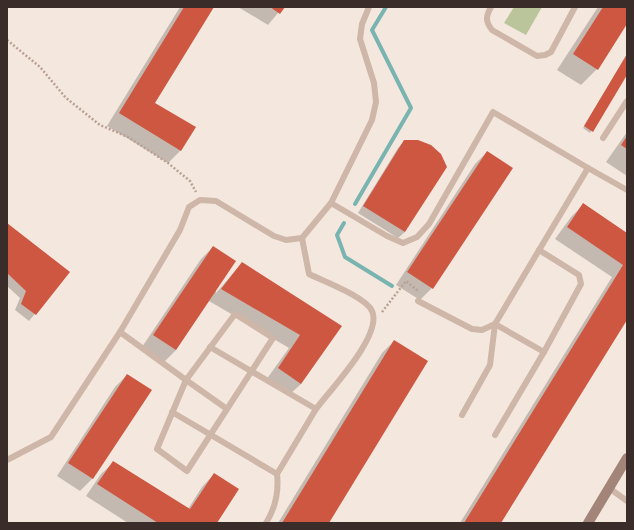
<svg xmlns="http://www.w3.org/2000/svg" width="634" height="530" font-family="Roboto,sans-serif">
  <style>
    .green { fill: #bbc59c }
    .shadow { fill: #0003 }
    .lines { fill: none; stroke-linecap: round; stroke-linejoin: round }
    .stream { stroke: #7ab4b1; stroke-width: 4 }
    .building { fill: #ce5742 }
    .path { stroke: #baa092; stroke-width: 2.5; stroke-dasharray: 2 2; stroke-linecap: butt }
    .lane { stroke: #ceb6a8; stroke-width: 6 }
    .secondary { stroke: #a28479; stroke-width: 10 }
  </style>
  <rect width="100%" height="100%" fill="#f4e8de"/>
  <!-- green -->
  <path class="green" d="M514,7H542L526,35L504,23Z"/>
  <!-- shadow -->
  <g class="shadow">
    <path d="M180,7H213L154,103L194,128L180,151L168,163L107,126Z"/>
    <path d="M238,7H283L268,25Z"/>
    <path d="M598,7H627V22L597,69L581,85L557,70Z"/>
    <path d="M627,54V73L590,133L583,128Z"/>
    <path d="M627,132V176L606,162Z"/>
    <path d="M405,141V232L398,238L358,213L398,148Z"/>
    <path d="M487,152L432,288L420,300L396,285L475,164Z"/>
    <path d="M583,205L627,234V318L500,523H460L612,277L555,239L571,217Z"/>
    <path d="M7,224L69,272L29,321L15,310L20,298L7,286Z"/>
    <path d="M213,247L216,293L242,263L340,326L301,384L288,396L266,380L289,348L209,301L176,350L164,362L142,347L201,259Z"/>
    <path d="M394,341L328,523H278L382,353Z"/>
    <path d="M127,375L150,390L92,479L80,491L57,476L115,387Z"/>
    <path d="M114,462L188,509L202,487L214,474L216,523H128L86,496L101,474Z"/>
  </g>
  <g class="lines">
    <!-- stream -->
    <g class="stream">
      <path d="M355,204L411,108L372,30L386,7"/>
      <path d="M344,223L337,235L345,257L392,286"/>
    </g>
  </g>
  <!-- building -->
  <g class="building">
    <path d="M184,7H214L155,103L196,127L181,151L119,113Z"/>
    <path d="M270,7H285L280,14Z"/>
    <path d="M603,7H627V24L598,70L573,54Z"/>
    <path d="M627,54V75L593,132L584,126Z"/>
    <path d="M627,136V149L621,145Z"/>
    <path d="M404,140H418L431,145L441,154L447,167L405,232L363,206Z"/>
    <path d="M487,151L513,168L433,289L407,272Z"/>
    <path d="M583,203L627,233V320L501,523H464L623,265L567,227Z"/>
    <path d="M7,223L70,272L36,315L21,304L26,291L7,273Z"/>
    <path d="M213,246L236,261L176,350L153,335Z"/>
    <path d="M242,262L342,326L301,384L278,368L300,335L221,289Z"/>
    <path d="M394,340L428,361L329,523H282Z"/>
    <path d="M127,374L152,390L93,479L68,463Z"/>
    <path d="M113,461L190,509L214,473L239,489L217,523H158L97,484Z"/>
  </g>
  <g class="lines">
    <!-- path -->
    <g class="path">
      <path d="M7,40L40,67L66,98L100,125L128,137L168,163L190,181L196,192"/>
      <path d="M382,312L406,281L419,292"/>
    </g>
    <!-- lane -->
    <g class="lane">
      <path d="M491,7C486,16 485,21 492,30L537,56L545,55L551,52L575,7"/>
      <path d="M603,138L627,101"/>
      <path d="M331,203L387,236L403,243L417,237L429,224L493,112L588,168"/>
      <path d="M302,238L309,274C323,281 366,297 372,311C383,335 330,390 316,409"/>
      <path d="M418,301L472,329L482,330L495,324L544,352L581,284L579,275L539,250"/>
      <path d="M120,332L186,380L157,449L187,471L273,338L235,314L186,380L227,409"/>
      <path d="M172,412L277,474L316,409L210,347"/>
      <path d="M462,415L490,365L495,324L588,168L627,190"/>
      <path d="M495,435L544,352"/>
      <path d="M7,460L51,437L120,332L180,230L189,207L200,200L216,201L274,236L286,240L302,238L331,203L372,120L376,102L374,83L360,39L362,24L369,7"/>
      <path d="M609,488L627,501"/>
      <path d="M266,523C276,507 279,492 277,474"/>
    </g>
    <!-- secondary -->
    <path class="secondary" d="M588,523L627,458"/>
  </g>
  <!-- border -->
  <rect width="634" height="530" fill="none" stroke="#3a2d29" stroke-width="16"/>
</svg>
